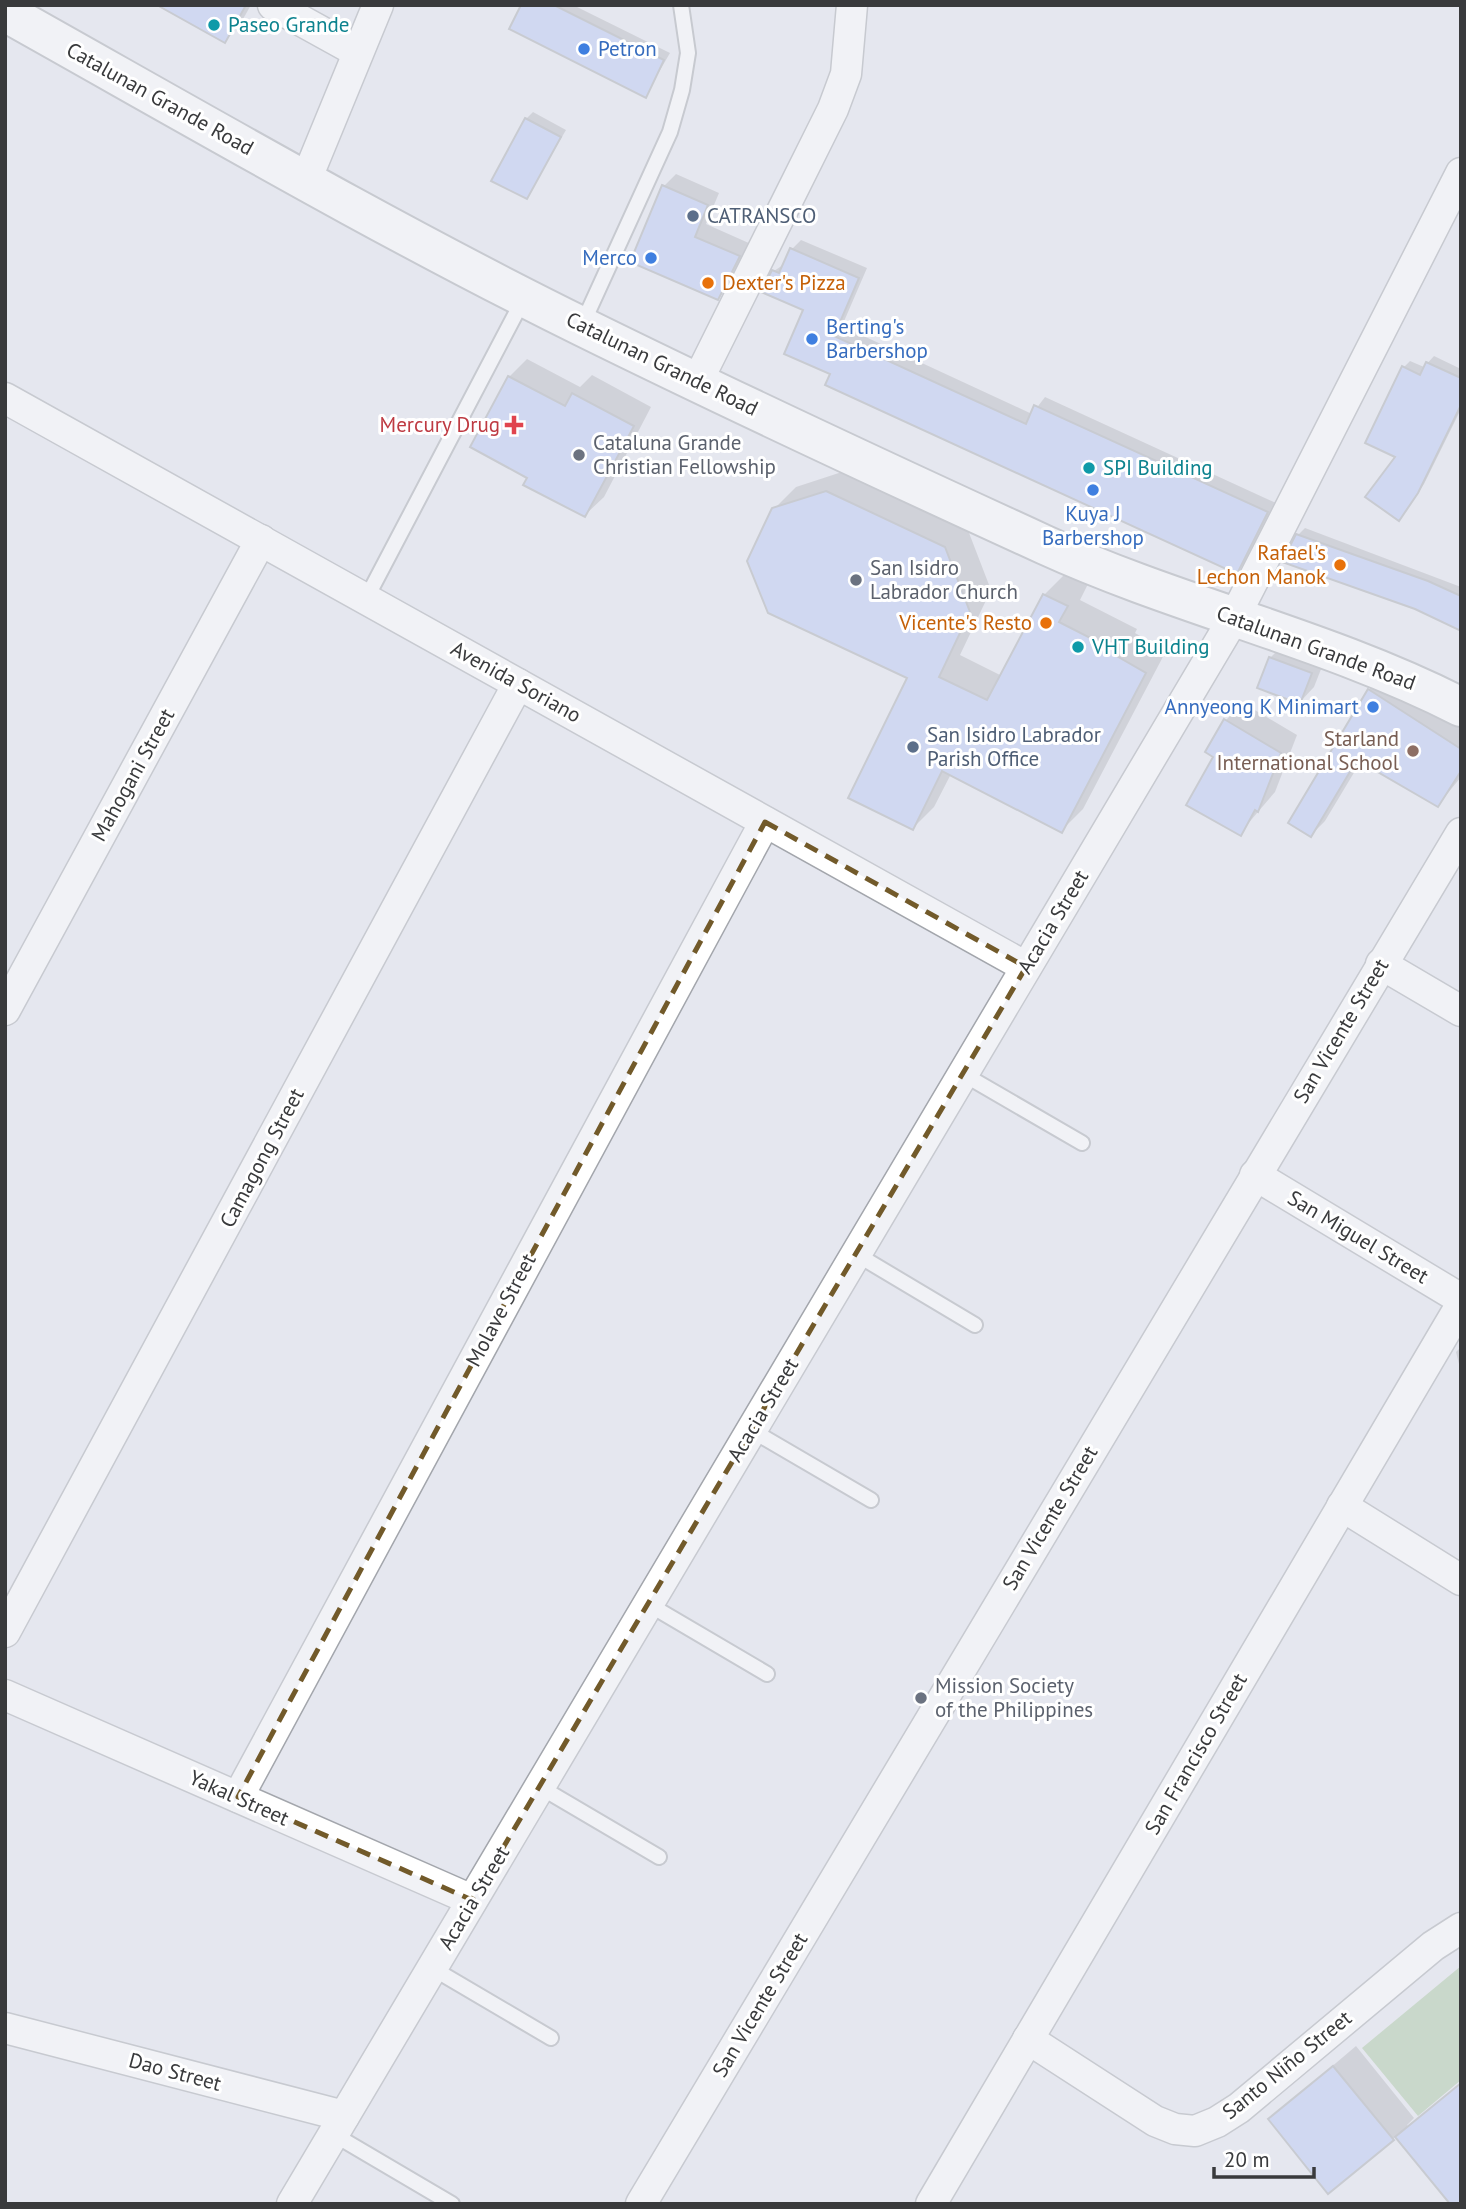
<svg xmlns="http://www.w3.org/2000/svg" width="1466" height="2209" font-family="'PT Sans',sans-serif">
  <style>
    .green { fill: #a7c59f }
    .shadow { fill: #0003 }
    .building { fill: #b7c6f4; stroke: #a5a8ae; stroke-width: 2 }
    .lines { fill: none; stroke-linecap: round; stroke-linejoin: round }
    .lane-casing { stroke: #a3a6ac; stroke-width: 18 }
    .street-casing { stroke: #a3a6ac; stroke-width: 33 }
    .primary-casing { stroke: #a3a6ac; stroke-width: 42 }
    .lane { stroke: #fff; stroke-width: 14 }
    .street { stroke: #fff; stroke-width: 30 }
    .primary { stroke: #fff; stroke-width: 38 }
    .marked { fill: none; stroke: #725a2a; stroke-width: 5; stroke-dasharray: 14 9; stroke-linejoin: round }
    .culture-dot { fill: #0f9aa8; stroke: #fff; stroke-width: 2.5 }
    .shop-dot { fill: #3f7fe0; stroke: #fff; stroke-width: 2.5 }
    .service-dot { fill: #5c6f8a; stroke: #fff; stroke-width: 2.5 }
    .food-dot { fill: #e8710a; stroke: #fff; stroke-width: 2.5 }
    .health-dot { fill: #e0444e; stroke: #fff; stroke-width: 2.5 }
    .worship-dot { fill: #6b7280; stroke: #fff; stroke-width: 2.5 }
    .education-dot { fill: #8d6e63; stroke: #fff; stroke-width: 2.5 }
    .labels { text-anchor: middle; stroke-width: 6; stroke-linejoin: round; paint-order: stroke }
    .culture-label { font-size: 21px; fill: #0d838f; stroke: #fff; text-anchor: start }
    .shop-label { font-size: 21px; fill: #366cbe; stroke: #fff; text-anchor: start }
    .street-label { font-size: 21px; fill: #393a3c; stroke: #fff }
    .service-label { font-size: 21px; fill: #4e5e75; stroke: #fff; text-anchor: start }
    .food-label { font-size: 21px; fill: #c56008; stroke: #fff; text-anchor: end }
    .health-label { font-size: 21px; fill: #be3a42; stroke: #fff; text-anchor: end }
    .worship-label { font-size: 21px; fill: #5b616d; stroke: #fff; text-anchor: start }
    .education-label { font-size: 21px; fill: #785e54; stroke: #fff; text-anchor: end }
  </style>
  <rect width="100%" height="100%" fill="#e5e7ef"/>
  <!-- green -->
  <path class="green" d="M1461,1966V2080L1418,2116L1362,2048Z"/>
  <!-- shadow -->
  <g class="shadow">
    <path d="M161,5H251L239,26L225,41Z"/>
    <path d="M523,5H573L670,53L645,96Z"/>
    <path d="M533,112L566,130L527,197L526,119Z"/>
    <path d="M676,174L719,193L706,224L751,244L730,286L718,298L664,186Z"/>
    <path d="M801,240L867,268L842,326L1032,414L1045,397L1276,503L1246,562L1237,571L833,373L805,309L774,271L786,263L792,249Z"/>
    <path d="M1434,356L1461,369V409L1424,484L1405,512L1398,456L1404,367L1410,361L1424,367Z"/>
    <path d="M527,359L580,387L592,375L651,407L604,497L585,515L529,477L509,377Z"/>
    <path d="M848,470L966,525L991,590L960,655L1002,676L1044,595L1066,573L1088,584L1080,600L1137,629L1135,633L1166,651L1083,809L1061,831L951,774L934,807L913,828L909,677L774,509L796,487Z"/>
    <path d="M1305,528L1461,587V629L1298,535Z"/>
    <path d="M1284,644L1325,659L1314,687L1300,702L1270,658Z"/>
    <path d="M1383,676L1461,727V777L1438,805L1361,761L1325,821L1311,835L1369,690Z"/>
    <path d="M1243,703L1297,735L1275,792L1240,833L1216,756L1225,721Z"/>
    <path d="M1461,1347V1372L1456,1352Z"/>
    <path d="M1356,2046L1414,2118L1407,2125L1453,2204L1396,2136L1393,2139L1270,2119Z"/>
  </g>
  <!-- building -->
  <g class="building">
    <path d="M157,5H246L225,43Z"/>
    <path d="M521,5H554L664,60L646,98L509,29Z"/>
    <path d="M525,118L561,137L527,199L491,181Z"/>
    <path d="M662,185L708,205L695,237L740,256L718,300L630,262Z"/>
    <path d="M790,248L859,278L834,336L1026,424L1034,405L1268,512L1237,574L825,385L830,374L784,354L803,310L761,292L772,270L779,273Z"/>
    <path d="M1426,362L1461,378V405L1418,493L1399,521L1365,497L1395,457L1365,443L1402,366L1420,375Z"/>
    <path d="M508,376L565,406L572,393L634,426L585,517L523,485L527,478L470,447Z"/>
    <path d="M826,491L945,547L970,612L939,677L987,700L1043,594L1068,606L1059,622L1116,651L1115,655L1146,673L1062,833L942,771L913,830L848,798L907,678L768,613L747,561L772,508Z"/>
    <path d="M1296,534L1428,581L1461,596V631L1415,609L1282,562Z"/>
    <path d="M1269,657L1312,673L1300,704L1257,688Z"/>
    <path d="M1368,689L1461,749V771L1438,807L1357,760L1311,837L1288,823Z"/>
    <path d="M1224,719L1281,753L1258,812L1255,810L1241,836L1186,805L1213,757L1205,752Z"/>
    <path d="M1333,2066L1394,2140L1328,2194L1268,2119Z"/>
    <path d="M1461,2083V2204H1450L1395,2137Z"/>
  </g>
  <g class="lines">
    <defs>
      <g id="lane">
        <path d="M582,325L670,132L682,90L688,53L681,5"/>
        <path d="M366,599L524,298"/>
        <path d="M963,1074L1082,1143"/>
        <path d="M856,1254L975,1325"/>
        <path d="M751,1430L871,1500"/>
        <path d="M648,1604L767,1674"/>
        <path d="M540,1787L659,1857"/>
        <path d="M432,1968L551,2038"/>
        <path d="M333,2134L452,2204"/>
      </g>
      <g id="street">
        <path d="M273,5L358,52"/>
        <path d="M306,180L378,5"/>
        <path d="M697,382L833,109L846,74L852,5"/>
        <path d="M5,398L1026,967"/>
        <path d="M1381,964L1461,1011"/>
        <path d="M5,1010L261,540"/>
        <path d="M1255,1175L1461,1299"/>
        <path d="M1342,1506L1461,1580"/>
        <path d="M5,1632L518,684"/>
        <path d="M5,1695L472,1900"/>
        <path d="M238,1797L765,822"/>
        <path d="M5,2028L344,2116"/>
        <path d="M1028,2039L1155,2121L1175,2129L1195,2131L1217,2122L1239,2108L1433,1946L1461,1928"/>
        <path d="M292,2204L1235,616L1461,173"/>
        <path d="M641,2204L1461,833"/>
        <path d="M931,2204L1461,1305"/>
      </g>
      <path id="primary" d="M5,12C196,119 386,230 583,327C735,402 890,474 1045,545C1181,607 1328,639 1461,707"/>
    </defs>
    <!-- lane casing -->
    <use href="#lane" class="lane-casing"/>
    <!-- street casing -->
    <use href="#street" class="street-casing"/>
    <!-- primary casing -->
    <use href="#primary" class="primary-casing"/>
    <!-- lane -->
    <use href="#lane" class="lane"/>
    <!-- street -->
    <use href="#street" class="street"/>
    <!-- primary -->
    <use href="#primary" class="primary"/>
  </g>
  <!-- marked area -->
  <path d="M0 0H1466V2209H0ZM765,822L1026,967L472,1900L238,1797Z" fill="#e5e7ef" fill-opacity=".55" fill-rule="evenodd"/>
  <path class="marked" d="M765,822L1026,967L472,1900L238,1797Z"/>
  <!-- markers -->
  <g class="culture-dot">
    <circle cx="214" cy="25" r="7"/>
    <circle cx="1089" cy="468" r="7"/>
    <circle cx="1078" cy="647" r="7"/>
  </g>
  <g class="shop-dot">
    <circle cx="584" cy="49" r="7"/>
    <circle cx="651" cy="258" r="7"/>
    <circle cx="812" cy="339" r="7"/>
    <circle cx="1093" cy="490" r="7"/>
    <circle cx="1373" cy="707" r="7"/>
  </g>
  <g class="service-dot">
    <circle cx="693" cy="216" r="7"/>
    <circle cx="913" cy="747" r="7"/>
  </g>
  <g class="food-dot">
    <circle cx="708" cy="283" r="7"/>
    <circle cx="1340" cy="565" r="7"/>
    <circle cx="1046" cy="623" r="7"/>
  </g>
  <path class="health-dot" d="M510.5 414.5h7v7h7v7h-7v7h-7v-7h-7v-7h7z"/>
  <g class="worship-dot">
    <circle cx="579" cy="455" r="7"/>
    <circle cx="856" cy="580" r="7"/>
    <circle cx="921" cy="1698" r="7"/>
  </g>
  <circle class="education-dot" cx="1413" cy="751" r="7"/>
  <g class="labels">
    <!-- culture labels -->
    <g class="culture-label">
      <text x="228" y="32">Paseo Grande</text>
      <text x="1103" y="475">SPI Building</text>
      <text x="1092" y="654">VHT Building</text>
    </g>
    <!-- shop labels -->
    <g class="shop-label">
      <text x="598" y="56">Petron</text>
      <text x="637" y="265" text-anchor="end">Merco</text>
      <text x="826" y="334">Berting's<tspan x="826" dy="24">Barbershop</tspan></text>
      <text x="1093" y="521" text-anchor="middle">Kuya J<tspan x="1093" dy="24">Barbershop</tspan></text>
      <text x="1359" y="714" text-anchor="end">Annyeong K Minimart</text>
    </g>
    <!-- street labels -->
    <g class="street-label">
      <text transform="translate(160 99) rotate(29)" y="7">Catalunan Grande Road</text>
      <text transform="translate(662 364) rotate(26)" y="7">Catalunan Grande Road</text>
      <text transform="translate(1316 648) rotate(20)" y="7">Catalunan Grande Road</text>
      <text transform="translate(516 682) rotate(29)" y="7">Avenida Soriano</text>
      <text transform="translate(133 775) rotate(-61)" y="7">Mahogani Street</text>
      <text transform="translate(1053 922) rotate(-59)" y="7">Acacia Street</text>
      <text transform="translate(1341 1031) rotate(-59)" y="7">San Vicente Street</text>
      <text transform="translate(262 1158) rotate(-62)" y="7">Camagong Street</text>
      <text transform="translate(1358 1237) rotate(31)" y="7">San Miguel Street</text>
      <text transform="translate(501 1310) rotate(-62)" y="7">Molave Street</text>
      <text transform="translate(763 1410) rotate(-59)" y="7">Acacia Street</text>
      <text transform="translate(1050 1518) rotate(-59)" y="7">San Vicente Street</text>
      <text transform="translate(1196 1754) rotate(-60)" y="7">San Francisco Street</text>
      <text transform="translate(239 1798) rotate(24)" y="7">Yakal Street</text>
      <text transform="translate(474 1898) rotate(-59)" y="7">Acacia Street</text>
      <text transform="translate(760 2005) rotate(-59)" y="7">San Vicente Street</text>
      <text transform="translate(1287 2065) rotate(-39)" y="7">Santo Niño Street</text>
      <text transform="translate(175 2072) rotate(15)" y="7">Dao Street</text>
    </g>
    <!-- service labels -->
    <g class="service-label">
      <text x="707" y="223">CATRANSCO</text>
      <text x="927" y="742">San Isidro Labrador<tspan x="927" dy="24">Parish Office</tspan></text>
    </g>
    <!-- food labels -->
    <g class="food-label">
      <text x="722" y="290" text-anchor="start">Dexter's Pizza</text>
      <text x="1326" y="560">Rafael's<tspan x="1326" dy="24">Lechon Manok</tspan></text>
      <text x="1032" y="630">Vicente's Resto</text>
    </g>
    <!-- health labels -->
    <g class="health-label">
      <text x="500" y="432">Mercury Drug</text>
    </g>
    <!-- worship labels -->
    <g class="worship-label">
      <text x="593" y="450">Cataluna Grande<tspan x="593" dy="24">Christian Fellowship</tspan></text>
      <text x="870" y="575">San Isidro<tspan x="870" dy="24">Labrador Church</tspan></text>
      <text x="935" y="1693">Mission Society<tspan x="935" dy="24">of the Philippines</tspan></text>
    </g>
    <!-- education labels -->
    <g class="education-label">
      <text x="1399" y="746">Starland<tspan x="1399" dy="24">International School</tspan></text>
    </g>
  </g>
  <!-- border -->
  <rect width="1466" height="2209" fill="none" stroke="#393a3c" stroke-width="14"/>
  <!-- scale -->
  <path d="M1214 2167v10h100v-10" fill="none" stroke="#393a3c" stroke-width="3.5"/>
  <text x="1224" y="2167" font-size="21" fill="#393a3c" stroke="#ffffff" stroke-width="5" paint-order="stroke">20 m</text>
</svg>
